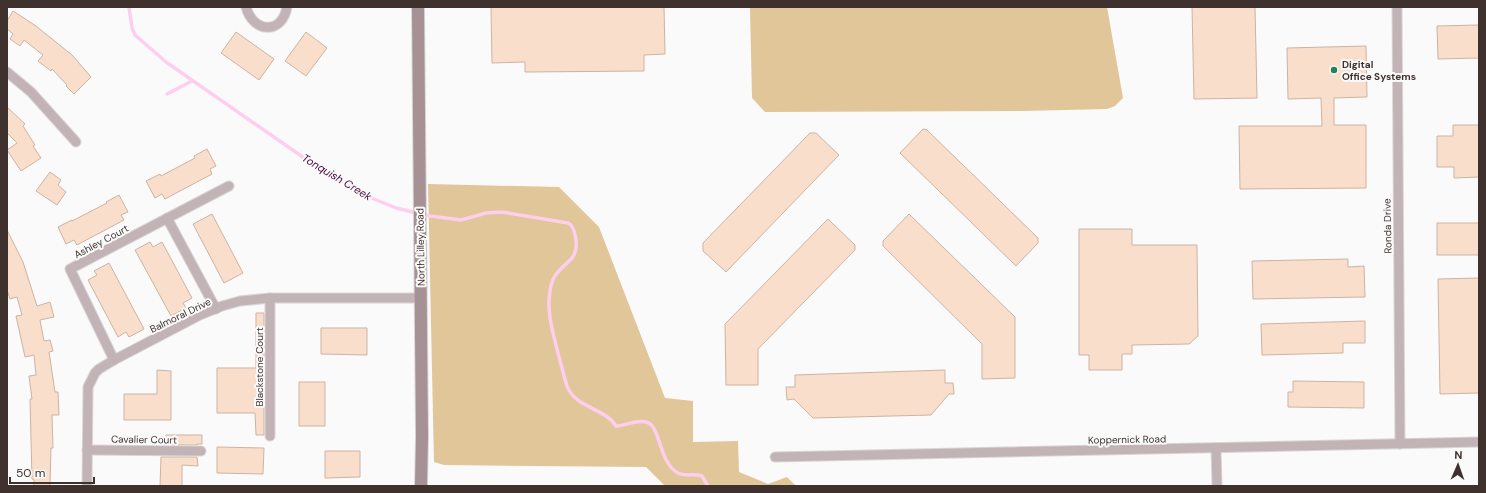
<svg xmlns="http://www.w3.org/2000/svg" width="1486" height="493" font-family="'DM Sans',sans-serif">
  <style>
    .green { fill: #e0c699 }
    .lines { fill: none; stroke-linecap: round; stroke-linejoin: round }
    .stream { stroke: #feceef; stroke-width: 3.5 }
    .building { fill: #f9decc; stroke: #cdb3a2 }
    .street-casing { stroke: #d8d6d5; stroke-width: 11 }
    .secondary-casing { stroke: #d8d6d5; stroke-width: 14 }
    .street { stroke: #c2b3b6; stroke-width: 9 }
    .secondary { stroke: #a69195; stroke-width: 12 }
    .poi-dot { fill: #278156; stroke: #fafafa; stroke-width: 1.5 }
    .labels { text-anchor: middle; stroke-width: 4; stroke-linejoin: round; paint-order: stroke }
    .poi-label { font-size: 10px; font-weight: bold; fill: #3e312e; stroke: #fafafa; text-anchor: start }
    .street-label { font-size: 10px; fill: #3e312e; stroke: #fafafa }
    .water-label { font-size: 11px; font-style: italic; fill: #49063c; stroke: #fafafa }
  </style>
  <rect width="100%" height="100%" fill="#fafafa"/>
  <!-- green -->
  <g class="green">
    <path d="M750,7H1107L1123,98L1115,106L1107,109L1023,111L765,112L752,98Z"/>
    <path d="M428,184L559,187L599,227L665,398L693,401V442L738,441L739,472L768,484L787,477L796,486H665L646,467L444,465L434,462Z"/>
  </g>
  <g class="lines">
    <!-- stream -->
    <g class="stream">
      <path d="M129,7L132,28L135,35L166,62L317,167L362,194L396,208L430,216L461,220L486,213L502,212L568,223L571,225C574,229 575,234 576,239C578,259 569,259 558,272C553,277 551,284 550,291C546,313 554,336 559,357C562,367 564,377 567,386C575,408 605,408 616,426C626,426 636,419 646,422C661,425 658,462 678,473C686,477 694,473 702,476L708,486"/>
      <path d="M167,94L192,81"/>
    </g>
  </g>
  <!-- building -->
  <g class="building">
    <path d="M491,7H664L665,54L644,55V71L525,72V62L492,63Z"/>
    <path d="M1192,7H1255L1257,98L1194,99Z"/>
    <path d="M13,11L36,26L72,55L91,77L74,94L66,86L67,85L52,69L51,71L38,61L43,55L24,40L20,46L10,39L13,34L7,29V21Z"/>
    <path d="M1479,25V58L1438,59L1437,26Z"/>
    <path d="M236,32L274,59L259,80L221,53Z"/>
    <path d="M306,32L327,48L306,76L285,61Z"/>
    <path d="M1366,46L1367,97L1334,98V125H1366V188L1240,189L1239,126H1322L1321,98L1288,99L1287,48Z"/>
    <path d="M7,107L25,124L23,126L35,145L33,146L41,158L21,171L7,150L17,143L7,133Z"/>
    <path d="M1453,125H1479V177L1454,178V167H1437V136H1453Z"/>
    <path d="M923,129L927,130L1038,238V243L1016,266L900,153Z"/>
    <path d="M810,133H816L839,155L726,272L703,251V243Z"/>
    <path d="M207,149L216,166L210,169L212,174L165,199L162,194L155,198L146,181L160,174L161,176L195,158L194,156Z"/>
    <path d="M50,172L61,180L58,185L66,192L57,205L36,191Z"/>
    <path d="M119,195L128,212L121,215L124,220L77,245L74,240L66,244L58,227L72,220V221L107,203L106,202Z"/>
    <path d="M212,214L243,273L224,283L193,224Z"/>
    <path d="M909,214L1015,317V378L982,379V344L883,246V241Z"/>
    <path d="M828,219L855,245V250L758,349V385H726L725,324Z"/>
    <rect x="1437" y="223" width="42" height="32"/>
    <path d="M1079,229H1132V245H1197L1198,336L1189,344L1132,345V354H1122V370H1089V355H1079Z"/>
    <path d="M7,230L23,262L37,306L50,302L54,317L40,320L44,341L50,340L53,351L49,352L55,392H58L59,415H52L53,448H51L50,486H34V480L32,479L30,399H32L29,376L36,375L34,355L25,357L16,316L22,315L17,297L10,299L7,290Z"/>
    <path d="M150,242L153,247L162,242L192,298L183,303L186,308L171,316L135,250Z"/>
    <path d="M1348,259V267L1364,266L1365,297L1253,299L1252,261Z"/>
    <path d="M109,263L144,329L129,337L126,332L118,337L88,280L97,275L94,271Z"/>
    <path d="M1479,278V393L1440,394L1438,279Z"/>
    <path d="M256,313H264V435H256L255,413H217V368H256Z"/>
    <path d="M1365,321V343H1343V353L1262,355L1261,324Z"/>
    <path d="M321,328H367V355L321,354Z"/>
    <path d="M157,370L171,371V420H124V394H157Z"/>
    <path d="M945,370V383H953L954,394H949L931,415L813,418L794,399L787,400L786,387H795V375Z"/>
    <path d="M1293,381L1364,382V408L1288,407V392H1293Z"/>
    <rect x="299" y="382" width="26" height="44"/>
    <path d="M166,435H202V444H197V445H166Z"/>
    <path d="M217,447L264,448L263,474L217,473Z"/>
    <path d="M325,451H360V477L325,478Z"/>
    <path d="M161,457H197L198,466L182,465V486H160Z"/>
  </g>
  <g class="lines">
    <defs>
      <g id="street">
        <path d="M246,7C253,33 282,35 287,7"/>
        <path d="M1397,7L1400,444"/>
        <path d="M7,72L31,92L76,142"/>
        <path d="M167,218L216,309"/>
        <path d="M270,298V436"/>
        <path d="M114,360L70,269L229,186"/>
        <path d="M1216,448L1217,486"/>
        <path d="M87,450L201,451"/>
        <path d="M775,457L1479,442"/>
        <path d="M87,486L88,387L95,373L99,369L114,360L200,315L222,306L240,301L270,298H420"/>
      </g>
      <path id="secondary" d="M418,7L422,436L421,486"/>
    </defs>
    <!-- street casing -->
    <use href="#street" class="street-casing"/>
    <!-- secondary casing -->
    <use href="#secondary" class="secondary-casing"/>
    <!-- street -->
    <use href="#street" class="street"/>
    <!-- secondary -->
    <use href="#secondary" class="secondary"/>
  </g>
  <!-- markers -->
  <circle class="poi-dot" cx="1334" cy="70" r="4"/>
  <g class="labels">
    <!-- poi labels -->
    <g class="poi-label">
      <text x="1342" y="68">Digital<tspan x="1342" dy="12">Office Systems</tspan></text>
    </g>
    <!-- street labels -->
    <g class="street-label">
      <text transform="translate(1387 226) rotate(-91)" y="4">Ronda Drive</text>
      <text transform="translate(101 241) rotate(-28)" y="4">Ashley Court</text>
      <text transform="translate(420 247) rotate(-91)" y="4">North Lilley Road</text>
      <text transform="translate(180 315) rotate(-26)" y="4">Balmoral Drive</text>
      <text transform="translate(259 367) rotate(-90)" y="4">Blackstone Court</text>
      <text transform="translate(144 439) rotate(1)" y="4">Cavalier Court</text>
      <text transform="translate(1127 439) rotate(-1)" y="4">Koppernick Road</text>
    </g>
    <!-- water labels -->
    <g class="water-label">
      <text transform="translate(337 177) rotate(31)" y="4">Tonquish Creek</text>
    </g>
  </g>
  <!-- border -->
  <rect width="1486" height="493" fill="none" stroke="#3e312e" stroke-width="16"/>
  <!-- north arrow -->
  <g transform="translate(1458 465) rotate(2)" stroke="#fafafa" stroke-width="3" paint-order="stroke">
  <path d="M0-3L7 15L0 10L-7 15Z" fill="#3e312e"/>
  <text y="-6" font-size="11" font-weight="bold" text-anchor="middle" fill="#3e312e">N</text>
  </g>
  <!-- scale -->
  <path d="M10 477v6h84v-6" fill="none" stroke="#3e312e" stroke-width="2"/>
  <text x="16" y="477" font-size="12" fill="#3e312e" stroke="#fafafa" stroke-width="3" paint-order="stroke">50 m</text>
</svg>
